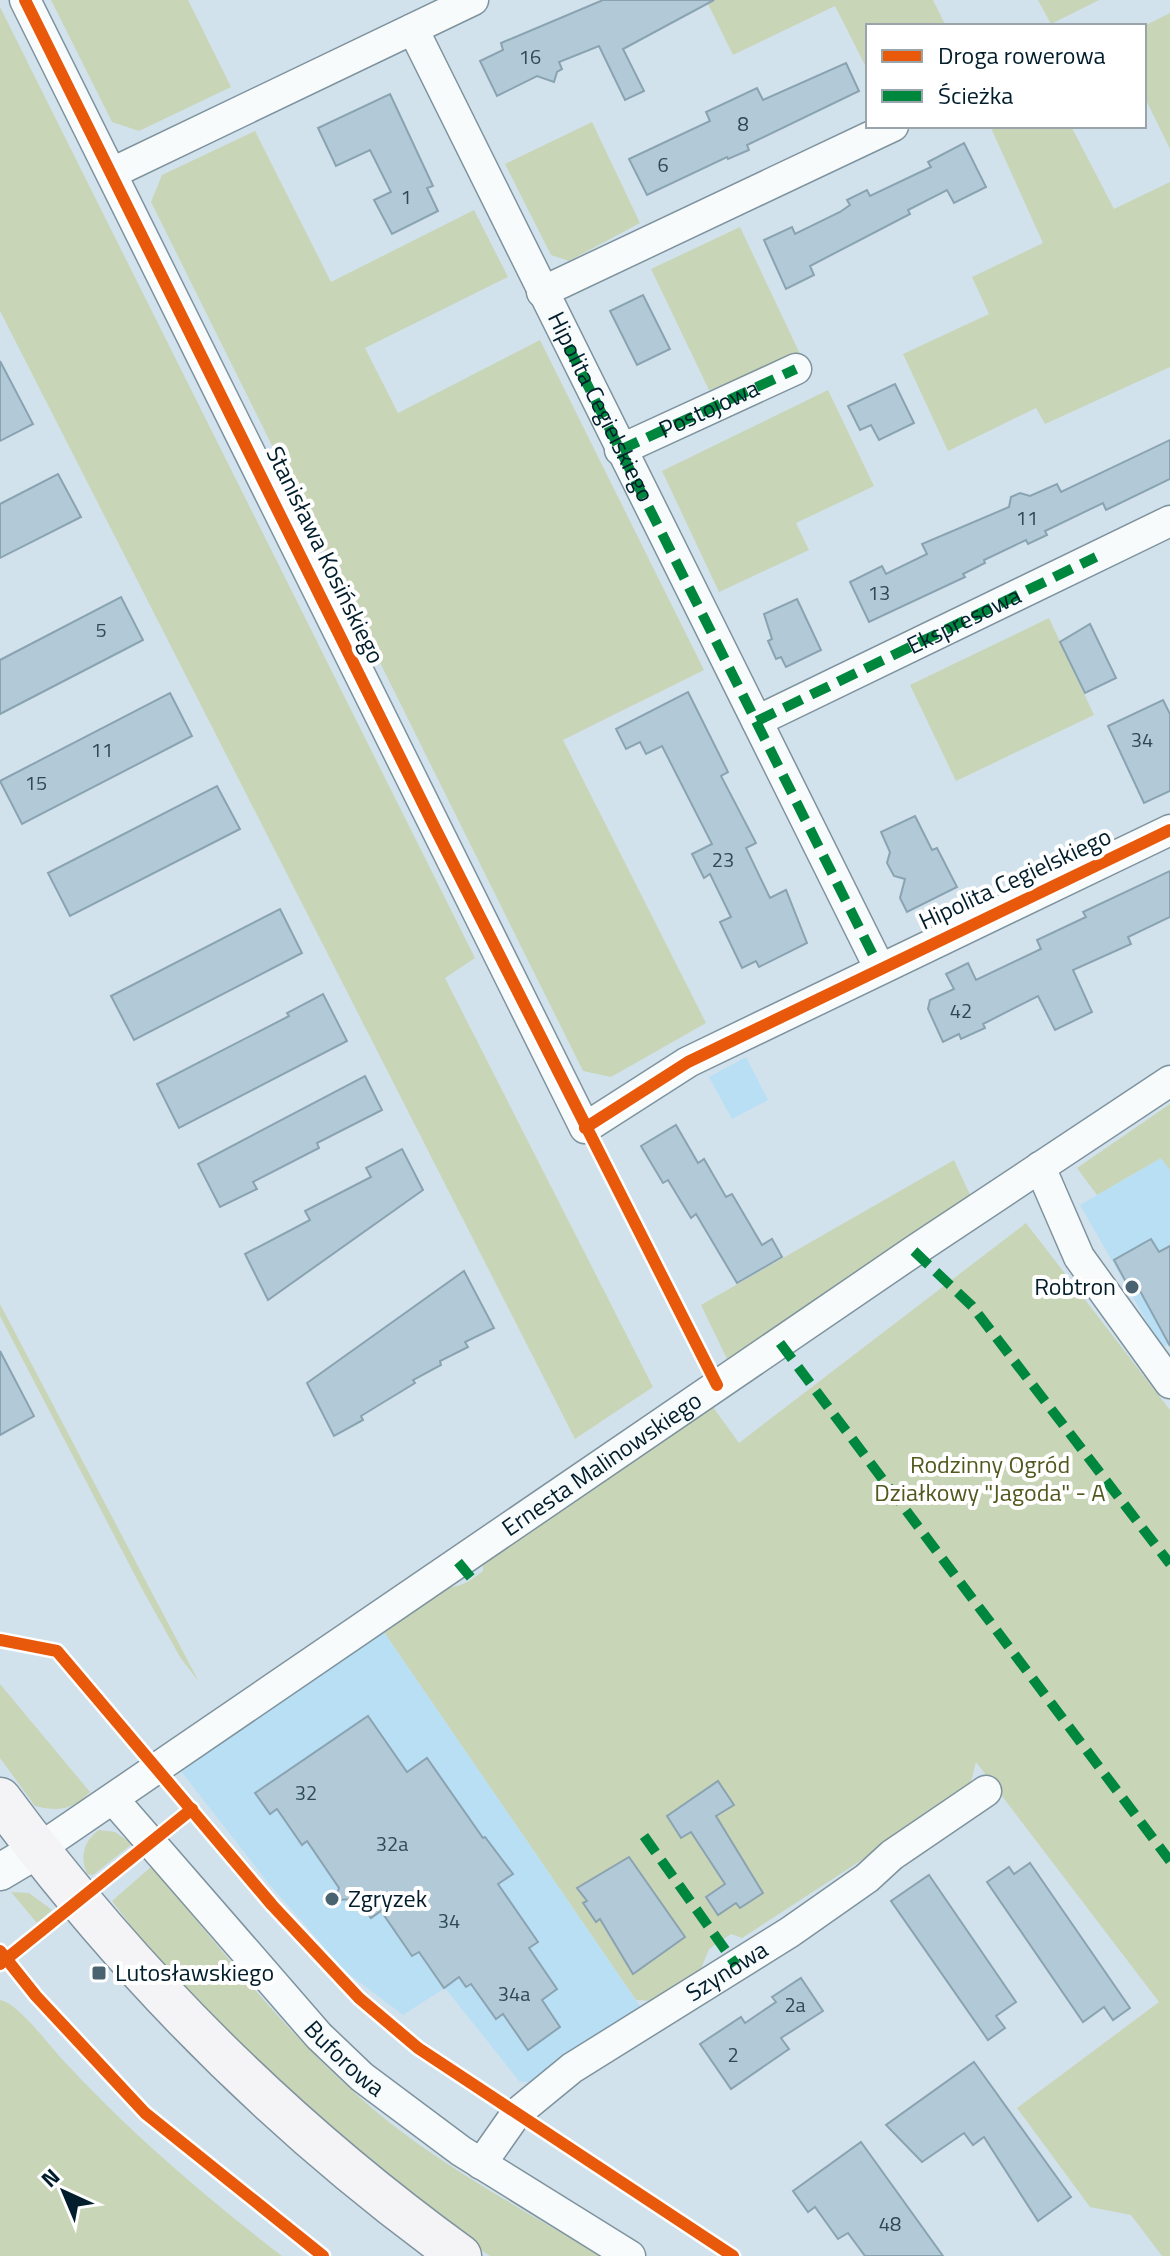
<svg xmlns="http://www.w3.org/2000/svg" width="1170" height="2256" font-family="'Titillium Web',sans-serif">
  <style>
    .built { fill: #b9dff5 }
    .green { fill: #c9d5b7 }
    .building { fill: #b2cad8; stroke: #8aa3b1; stroke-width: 2 }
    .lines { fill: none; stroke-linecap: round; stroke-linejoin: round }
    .minor-casing { stroke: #7e939e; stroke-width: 33 }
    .tertiary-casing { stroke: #7e939e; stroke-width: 39 }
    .secondary-casing { stroke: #7e939e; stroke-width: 45 }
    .minor { stroke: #f8fbfc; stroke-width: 30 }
    .tertiary { stroke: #f8fbfc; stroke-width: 36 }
    .secondary { stroke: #f4f3f6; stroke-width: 42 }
    .quiet { stroke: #00873e; stroke-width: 10; stroke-dasharray: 20 10; stroke-linecap: butt }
    .cycleway-casing { stroke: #fff; stroke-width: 17 }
    .cycleway { stroke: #e8590c; stroke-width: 12 }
    .poi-dot { fill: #4a6370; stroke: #fff; stroke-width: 3 }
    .labels { text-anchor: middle; stroke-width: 8; stroke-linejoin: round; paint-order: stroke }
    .number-label { font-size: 20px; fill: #2e4957 }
    .street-label { font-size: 24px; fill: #021e2c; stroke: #fff }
    .poi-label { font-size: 24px; fill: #021e2c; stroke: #fff; text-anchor: start }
    .park-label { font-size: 24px; fill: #52581e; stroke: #fff }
  </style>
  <rect width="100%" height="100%" fill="#d1e2ed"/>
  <!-- built -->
  <g class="built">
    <path d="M746,1057L768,1100L732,1119L709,1077Z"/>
    <path d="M1161,1158L1170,1170V1343L1162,1348L1080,1205Z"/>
    <path d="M384,1632L642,2009L537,2082H520L445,1988L403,2015L346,1972L269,1884L180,1770Z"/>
  </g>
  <!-- green -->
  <g class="green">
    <path d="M51,0H188L231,87L139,131L112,122Z"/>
    <path d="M706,0H933L946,26H868V71L835,6L733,55Z"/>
    <path d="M1038,0H1099L1051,24Z"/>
    <path d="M0,7L475,958L445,978L653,1387L575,1439L0,311Z"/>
    <path d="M1170,13V149L1144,96V26Z"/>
    <path d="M592,122L640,223L569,261L551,255L505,164Z"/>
    <path d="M990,126H1071L1114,209L1170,182V367L1045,424L1036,408L948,451L903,354L989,314L972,277L1043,243Z"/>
    <path d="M255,131L331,282L474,210L508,277L365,348L398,413L540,340L704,670L563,740L706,1023L611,1077L583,1071L151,202L162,175Z"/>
    <path d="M740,227L801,356L709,390L651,269Z"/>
    <path d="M828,390L874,486L796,523L809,550L719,592L662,471Z"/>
    <path d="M1049,618L1094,715L956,781L910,685Z"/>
    <path d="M1170,1104V1170L1161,1158L1097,1195L1077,1168Z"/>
    <path d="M954,1160L971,1197L727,1359L701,1305Z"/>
    <path d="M1026,1223L1170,1410V2256H1162L1131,2215L1090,2207L1017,2108L1159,2002L976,1762L969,1790L742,1938L731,1934L709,1949L701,1969L653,2001L636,2000L384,1632L451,1587C464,1586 472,1579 483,1571V1561L713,1407L739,1443Z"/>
    <path d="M0,1304L199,1682L180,1657L141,1587L0,1316Z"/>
    <path d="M0,1684L90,1792C73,1810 58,1812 35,1806L0,1758Z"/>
    <path d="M99,1830L115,1832L132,1844L93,1875L87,1874C80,1857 83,1841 99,1830Z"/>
    <path d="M152,1866C228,1958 303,2056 398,2129C461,2177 533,2215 600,2256H490L479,2249L343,2143L225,2035L152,1954L112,1901Z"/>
    <path d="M11,1892L29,1893L52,1910L37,1923Z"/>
    <path d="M0,2000C17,2002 49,2045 62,2059C128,2131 204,2196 282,2256H0Z"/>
  </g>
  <!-- building -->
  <g class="building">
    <path d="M603,0H714L623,49L644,91L625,100L599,46L559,62L562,69L557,72L554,82L537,76L497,96L480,61L503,50L501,43Z"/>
    <path d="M846,63L859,91L747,145L749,150L728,159L727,157L647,195L629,159L710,121L706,112L757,88L763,100Z"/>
    <path d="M390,94L433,186L427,188L438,211L392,234L374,200L391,192L370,150L336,166L318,128Z"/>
    <path d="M964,143L986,187L954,203L947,190L908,210L910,214L810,266L814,275L786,289L764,240L792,227L795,234L840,212L850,205L847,200L867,190L870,196L931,167L928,162Z"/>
    <path d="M643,295L670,349L637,365L610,311Z"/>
    <path d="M0,361L33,424L0,441Z"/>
    <path d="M895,384L914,423L879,440L871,425L860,430L848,406Z"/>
    <path d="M1170,440V479L1106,510L1103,503L1045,531L1047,535L1028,544L1026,540L984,560L985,563L963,574L965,577L869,622L850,582L882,566L886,574L927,554L922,544L1009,507L1011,497L1020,493L1030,496L1057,484L1061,492Z"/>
    <path d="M58,474L81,517L0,558V504Z"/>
    <path d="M121,597L143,640L0,714V660Z"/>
    <path d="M797,599L821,650L786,667L781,657L776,659L768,641L772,639L764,614Z"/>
    <path d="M1090,624L1116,678L1085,693L1060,642Z"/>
    <path d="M688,692L728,772L721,776L756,843L746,848L770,898L786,890L807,943L759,967L756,961L742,968L720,922L731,917L710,874L704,878L692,854L712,844L662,746L646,754L640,742L626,749L616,729Z"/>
    <path d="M170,693L192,736L22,824L0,781Z"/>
    <path d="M1163,700L1170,714V791L1144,803L1108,726Z"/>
    <path d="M217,786L240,829L70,916L48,873Z"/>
    <path d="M915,816L932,850L937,848L957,887L907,912L900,898L905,879L894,876L887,863L890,852L881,832Z"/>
    <path d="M1170,871V917L1128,937L1131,944L1073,970L1092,1012L1055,1030L1038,996L983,1024L985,1028L961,1039L959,1034L943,1042L928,1009L930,1000L954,989L946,974L968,963L976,980L1041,949L1037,940L1086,917L1083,912Z"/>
    <path d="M280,909L302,953L134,1040L111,996Z"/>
    <path d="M323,994L347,1041L179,1128L157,1084L289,1016L287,1013Z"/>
    <path d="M365,1076L382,1110L317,1143L319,1148L253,1182L257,1189L220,1207L198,1164Z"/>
    <path d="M676,1125L698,1163L704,1159L726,1197L732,1194L762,1245L772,1239L782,1257L737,1283L696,1214L691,1218L668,1180L663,1183L641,1146Z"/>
    <path d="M402,1149L423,1190L268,1300L245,1254L310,1220L305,1211L371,1177L366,1168Z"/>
    <path d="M1151,1239L1159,1252L1170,1246V1346L1139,1289L1132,1293L1114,1260Z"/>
    <path d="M464,1271L494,1328L465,1342L468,1347L440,1361L441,1365L413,1380L415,1383L361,1416L363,1420L334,1436L307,1383Z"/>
    <path d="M0,1351L34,1416L0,1435Z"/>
    <path d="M368,1716L407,1772L427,1758L483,1838L485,1837L513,1874L498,1884L538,1942L529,1948L557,1989L542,2000L560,2027L528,2050L503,2014L496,2019L471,1984L466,1987L459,1977L444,1988L419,1952L412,1956L381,1911L371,1918L357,1899L335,1900L339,1888L307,1841L302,1845L277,1809L270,1814L255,1793Z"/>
    <path d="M718,1781L734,1805L716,1816L763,1893L740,1908L736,1903L718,1915L706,1897L725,1884L691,1832L681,1838L667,1816Z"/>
    <path d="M629,1857L685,1937L633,1974L600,1919L596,1922L583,1903L587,1901L577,1888Z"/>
    <path d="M1030,1863L1130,2008L1113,2020L1104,2007L1083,2022L987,1882L1009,1867L1014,1874Z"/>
    <path d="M929,1875L1016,2002L996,2016L1005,2028L988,2040L891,1901Z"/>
    <path d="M801,1978L823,2011L781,2038L789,2049L731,2089L700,2044L741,2017L745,2023L776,2002L772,1997Z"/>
    <path d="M974,2062L1071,2197L1038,2221L984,2137L973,2145L964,2133L922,2162L886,2125Z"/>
    <path d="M861,2142L943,2256H865L848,2233L838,2239L815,2207L808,2212L793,2191Z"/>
  </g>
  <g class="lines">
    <defs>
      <g id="minor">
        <path d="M25,0L585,1128L688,1062L1170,830"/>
        <path id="s1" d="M413,29L879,967"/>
        <path d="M112,173L473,0"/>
        <path d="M542,292L893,126"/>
        <path d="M620,450L796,369"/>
        <path id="s2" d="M757,721L1170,521"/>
        <path d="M1040,1167L1079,1257L1170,1383"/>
        <path id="s3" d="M113,1799L319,2036L362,2077L461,2151L630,2256"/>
        <path id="s4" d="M37,1850L914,1251L1170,1081"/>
        <path id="s5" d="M481,2164L516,2114L572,2068L790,1932L867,1878L892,1855L986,1791"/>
      </g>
      <path id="tertiary" d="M0,1872L37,1850"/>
      <path id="secondary" d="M0,1799C130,1975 282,2127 460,2256"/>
    </defs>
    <!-- minor casing -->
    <use href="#minor" class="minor-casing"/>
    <!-- tertiary casing -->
    <use href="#tertiary" class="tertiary-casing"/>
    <!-- secondary casing -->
    <use href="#secondary" class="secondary-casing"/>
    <!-- minor -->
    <use href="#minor" class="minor"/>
    <!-- tertiary -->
    <use href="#tertiary" class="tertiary"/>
    <!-- secondary -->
    <use href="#secondary" class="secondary"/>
    <!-- quiet -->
    <g class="quiet">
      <path d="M568,346L879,967"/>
      <path id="s6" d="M620,450L796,369"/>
      <path d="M757,721L1096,557"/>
      <path d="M914,1251L972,1306L1170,1564"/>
      <path d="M780,1343L1170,1861"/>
      <path d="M458,1562L472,1579"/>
      <path d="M644,1836L736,1965"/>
    </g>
    <defs>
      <g id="cycleway">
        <path d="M25,0L436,830L717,1385"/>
        <path d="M585,1128L688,1062L1170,830"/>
        <path d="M0,1640L57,1651L272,1905L359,1998L418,2048L733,2256"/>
        <path d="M0,1951L36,1996L145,2113L323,2256"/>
        <path d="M0,1964L192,1809"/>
      </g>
    </defs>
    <!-- cycleway casing -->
    <use href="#cycleway" class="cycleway-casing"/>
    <!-- cycleway -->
    <use href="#cycleway" class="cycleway"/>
  </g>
  <!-- markers -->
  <g class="poi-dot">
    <circle cx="1132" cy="1287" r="8"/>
    <circle cx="332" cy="1899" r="8"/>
    <rect x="91" y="1965" width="16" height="16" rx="4"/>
  </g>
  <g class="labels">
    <!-- number labels -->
    <g class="number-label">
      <text x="530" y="64">16</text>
      <text x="743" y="131">8</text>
      <text x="663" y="172">6</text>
      <text x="406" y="204">1</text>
      <text x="1027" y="525">11</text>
      <text x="879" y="600">13</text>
      <text x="101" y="637">5</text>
      <text x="1142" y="747">34</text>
      <text x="102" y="757">11</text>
      <text x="36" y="790">15</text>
      <text x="723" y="867">23</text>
      <text x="961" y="1018">42</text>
      <text x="306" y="1800">32</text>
      <text x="392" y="1851">32a</text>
      <text x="449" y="1928">34</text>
      <text x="514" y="2001">34a</text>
      <text x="795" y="2012">2a</text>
      <text x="733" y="2062">2</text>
      <text x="890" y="2231">48</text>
    </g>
    <!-- street labels -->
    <g class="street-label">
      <text dy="8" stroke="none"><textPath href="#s1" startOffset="422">Hipolita Cegielskiego</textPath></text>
      <text dy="8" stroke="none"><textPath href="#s6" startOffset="98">Postojowa</textPath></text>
      <text transform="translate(325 555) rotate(64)" y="8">Stanisława Kosińskiego</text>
      <text dy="8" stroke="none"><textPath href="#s2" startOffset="230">Ekspresowa</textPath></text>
      <text transform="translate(1015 879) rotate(-25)" y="8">Hipolita Cegielskiego</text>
      <text dy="8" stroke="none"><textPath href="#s4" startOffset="684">Ernesta Malinowskiego</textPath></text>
      <text dy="8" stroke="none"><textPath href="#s5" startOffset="316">Szynowa</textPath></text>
      <text dy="8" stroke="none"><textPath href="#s3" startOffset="348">Buforowa</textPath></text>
    </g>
    <!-- poi labels -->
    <g class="poi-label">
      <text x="1116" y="1295" text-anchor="end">Robtron</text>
      <text x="348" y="1907">Zgryzek</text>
      <text x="115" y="1981">Lutosławskiego</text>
    </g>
    <!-- park labels -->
    <g class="park-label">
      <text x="990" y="1473">Rodzinny Ogród<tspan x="990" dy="28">Działkowy "Jagoda" - A</tspan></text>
    </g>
  </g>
  <!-- legend -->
  <rect x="866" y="24" width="280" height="104" fill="#ffffff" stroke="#9aa5ab" stroke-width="2"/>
  <rect x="882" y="50" width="40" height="12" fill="#e8590c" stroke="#9aa5ab" stroke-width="2"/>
  <text x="938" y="64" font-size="24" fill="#021e2c">Droga rowerowa</text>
  <rect x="882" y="90" width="40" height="12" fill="#00873e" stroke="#9aa5ab" stroke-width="2"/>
  <text x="938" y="104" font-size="24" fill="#021e2c">Ścieżka</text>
  <!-- north arrow -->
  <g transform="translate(64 2192) rotate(316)" stroke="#ffffff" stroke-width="6" paint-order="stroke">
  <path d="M0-6L14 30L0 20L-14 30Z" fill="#021e2c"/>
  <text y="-12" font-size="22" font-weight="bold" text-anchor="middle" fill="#021e2c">N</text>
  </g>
</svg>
